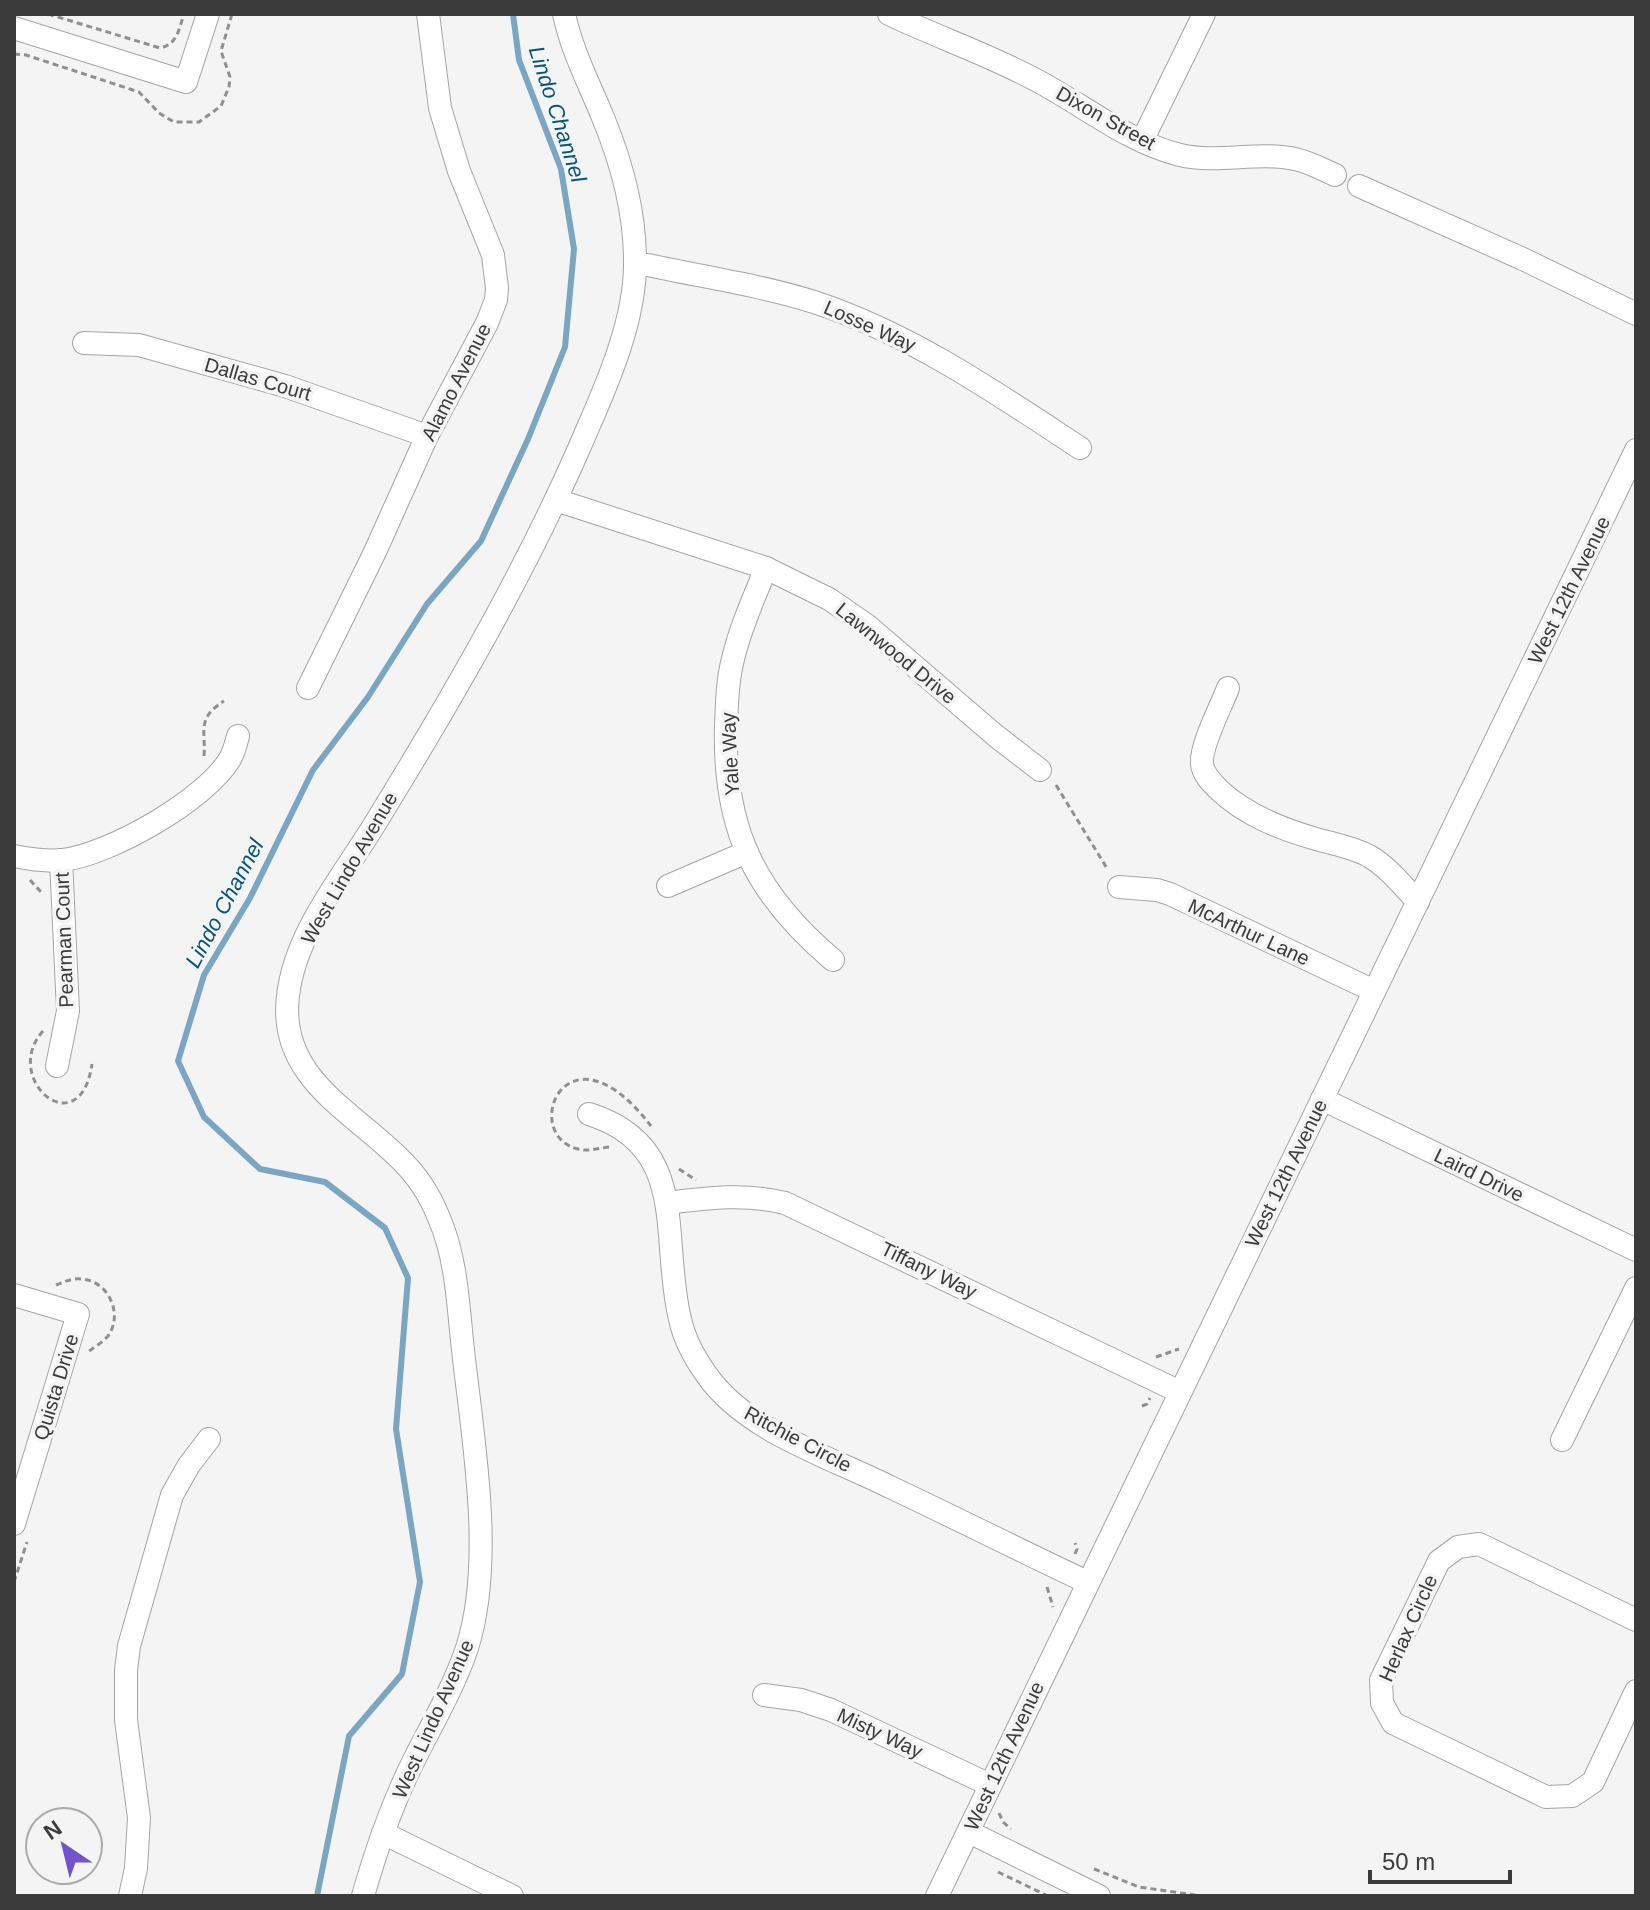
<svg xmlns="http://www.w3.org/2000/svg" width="1650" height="1910" font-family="Arial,sans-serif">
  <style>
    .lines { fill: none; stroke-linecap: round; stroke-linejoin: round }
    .stream { stroke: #7aa5c3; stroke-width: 6 }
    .minor-casing { stroke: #a5a5a6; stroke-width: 24 }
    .path { stroke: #909091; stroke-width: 3; stroke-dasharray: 6 4; stroke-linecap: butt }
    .minor { stroke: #fff; stroke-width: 22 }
    .labels { text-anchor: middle; stroke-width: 7; stroke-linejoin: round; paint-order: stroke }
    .street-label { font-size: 20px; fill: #3b3b3c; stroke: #f4f4f5 }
    .water-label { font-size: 22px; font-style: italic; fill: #05557c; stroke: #f4f4f5 }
  </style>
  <rect width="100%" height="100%" fill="#f4f4f5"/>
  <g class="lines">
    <!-- stream -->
    <path class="stream" d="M317,1896L349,1736L402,1674L420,1582L396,1429L408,1278L385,1228L325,1182L260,1169L204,1117L178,1061L204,975L250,898L313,770L368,697L427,604L481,541L528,439L565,347L574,249L561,169L519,60L513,14"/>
    <defs>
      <g id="minor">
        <path d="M889,14C937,37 987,54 1034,79C1081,103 1127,142 1180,155C1218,164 1257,151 1295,159C1309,162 1322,169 1335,175"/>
        <path d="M14,28L186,82L208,14"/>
        <path d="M1142,141L1204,14"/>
        <path d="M1359,186L1523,259L1636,314"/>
        <path d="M636,265H648C703,277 760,285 814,302C911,334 995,392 1080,448"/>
        <path d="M84,343L139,345L285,386L427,436"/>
        <path d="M556,500L766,568L829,599L868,626L996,736L1040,770"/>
        <path d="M766,568C754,598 740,628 733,659C727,681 727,704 726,726C723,829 755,894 833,960"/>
        <path d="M308,688L374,554L427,436L487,323L496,300L497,288L493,255L459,171L440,108L428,14"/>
        <path d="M1228,688C1221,707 1200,746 1202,764C1203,774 1211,782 1218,789C1245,815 1281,829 1316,839C1334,844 1352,847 1369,856C1388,867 1403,886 1418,902"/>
        <path d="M14,856C30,859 47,862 63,860C111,854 205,800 230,759C234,752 236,744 238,736"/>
        <path d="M668,886L747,852"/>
        <path d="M1119,887L1157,890L1170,894L1374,991"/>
        <path d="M57,1066L68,1011L61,860"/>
        <path d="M1322,1099L1636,1250"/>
        <path d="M589,1114C691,1146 660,1238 680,1319C684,1338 694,1357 706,1374C745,1431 830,1457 890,1487C956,1518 1021,1551 1087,1582"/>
        <path d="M667,1203C708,1198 744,1193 785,1203L1180,1392"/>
        <path d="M14,1295L78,1314L14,1524"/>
        <path d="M1562,1440L1636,1288"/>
        <path d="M1636,1620L1479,1544L1458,1547L1439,1561L1381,1680L1382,1703L1393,1723L1546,1797L1572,1796L1593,1782L1636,1691"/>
        <path d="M764,1695L801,1700L831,1710L990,1785"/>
        <path d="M969,1832L1099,1896"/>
        <path d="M383,1833L512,1896"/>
        <path d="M130,1896L136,1868L139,1818L126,1720V1670L129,1646L172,1495L189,1465L209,1439"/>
        <path d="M363,1896C376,1850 392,1804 414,1760C432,1724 454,1687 467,1648C495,1560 473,1441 463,1350C458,1306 457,1259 439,1218C430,1195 417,1175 399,1158C351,1110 278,1077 288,996C295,932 344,875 376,822C454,695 529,566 587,430C609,380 636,317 635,261C635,214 622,164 604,120C590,85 572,52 564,14"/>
        <path d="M937,1896L1636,450"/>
      </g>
    </defs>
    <!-- minor casing -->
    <use href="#minor" class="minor-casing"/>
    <!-- path -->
    <g class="path">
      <path d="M48,14L160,48C177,45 179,29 184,14"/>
      <path d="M14,54L26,55L139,92L159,113L174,122H199L221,106L229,87L230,77L221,51L232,14"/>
      <path d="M204,756C206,730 196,719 224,701"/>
      <path d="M1056,785L1108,870"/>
      <path d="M30,880L41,892"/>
      <path d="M43,1031C0,1079 80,1147 92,1064"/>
      <path d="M609,1147C599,1148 589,1152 578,1149C519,1135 566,1015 651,1126"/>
      <path d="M679,1169L696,1180"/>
      <path d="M56,1285C64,1282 72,1278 81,1279C108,1280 124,1314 108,1336C102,1343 94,1347 88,1352"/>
      <path d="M1156,1357L1179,1349"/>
      <path d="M1142,1406L1147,1404L1150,1398"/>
      <path d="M1075,1554L1077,1549L1075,1543"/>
      <path d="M14,1582L27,1542"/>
      <path d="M1047,1587L1053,1607"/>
      <path d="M999,1813L1003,1822L1011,1829"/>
      <path d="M1094,1869L1139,1887L1202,1896"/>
      <path d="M998,1872L1048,1896"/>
    </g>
    <!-- minor -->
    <use href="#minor" class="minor"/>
  </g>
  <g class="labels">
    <!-- street labels -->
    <g class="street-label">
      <text transform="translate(1106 118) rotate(29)" y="7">Dixon Street</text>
      <text transform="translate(870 326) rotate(24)" y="7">Losse Way</text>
      <text transform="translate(258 379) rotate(16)" y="7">Dallas Court</text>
      <text transform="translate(456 382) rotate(-63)" y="7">Alamo Avenue</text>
      <text transform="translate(1569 590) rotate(-64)" y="7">West 12th Avenue</text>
      <text transform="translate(896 653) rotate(39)" y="7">Lawnwood Drive</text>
      <text transform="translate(730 754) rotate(-93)" y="7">Yale Way</text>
      <text transform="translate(349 868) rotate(-60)" y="7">West Lindo Avenue</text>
      <text transform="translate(1249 932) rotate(25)" y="7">McArthur Lane</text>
      <text transform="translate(64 940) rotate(-92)" y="7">Pearman Court</text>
      <text transform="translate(1286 1173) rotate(-64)" y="7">West 12th Avenue</text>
      <text transform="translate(1479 1175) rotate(26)" y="7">Laird Drive</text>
      <text transform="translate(929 1270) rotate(26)" y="7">Tiffany Way</text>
      <text transform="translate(56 1387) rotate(-73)" y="7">Quista Drive</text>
      <text transform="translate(798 1439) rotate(28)" y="7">Ritchie Circle</text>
      <text transform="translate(1408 1628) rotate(-66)" y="7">Herlax Circle</text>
      <text transform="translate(433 1719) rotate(-66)" y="7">West Lindo Avenue</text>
      <text transform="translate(880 1733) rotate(25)" y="7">Misty Way</text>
      <text transform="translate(1004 1756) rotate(-65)" y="7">West 12th Avenue</text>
    </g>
    <!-- water labels -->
    <g class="water-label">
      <text transform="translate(558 114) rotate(72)" y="8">Lindo Channel</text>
      <text transform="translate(224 903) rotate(-62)" y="8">Lindo Channel</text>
    </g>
  </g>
  <!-- border -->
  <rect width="1650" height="1910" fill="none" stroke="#3b3b3c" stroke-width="32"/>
  <!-- north arrow -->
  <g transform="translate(64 1846) rotate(325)"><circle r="38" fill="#f4f4f5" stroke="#aaaaab" stroke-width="2"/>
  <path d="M0-6L14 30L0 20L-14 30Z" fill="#7353cd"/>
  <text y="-12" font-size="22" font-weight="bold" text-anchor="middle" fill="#3b3b3c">N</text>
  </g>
  <!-- scale -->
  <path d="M1370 1870v12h140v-12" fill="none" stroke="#3b3b3c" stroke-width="4"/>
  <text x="1382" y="1870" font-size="24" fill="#3b3b3c" stroke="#f4f4f5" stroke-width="6" paint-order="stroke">50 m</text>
</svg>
